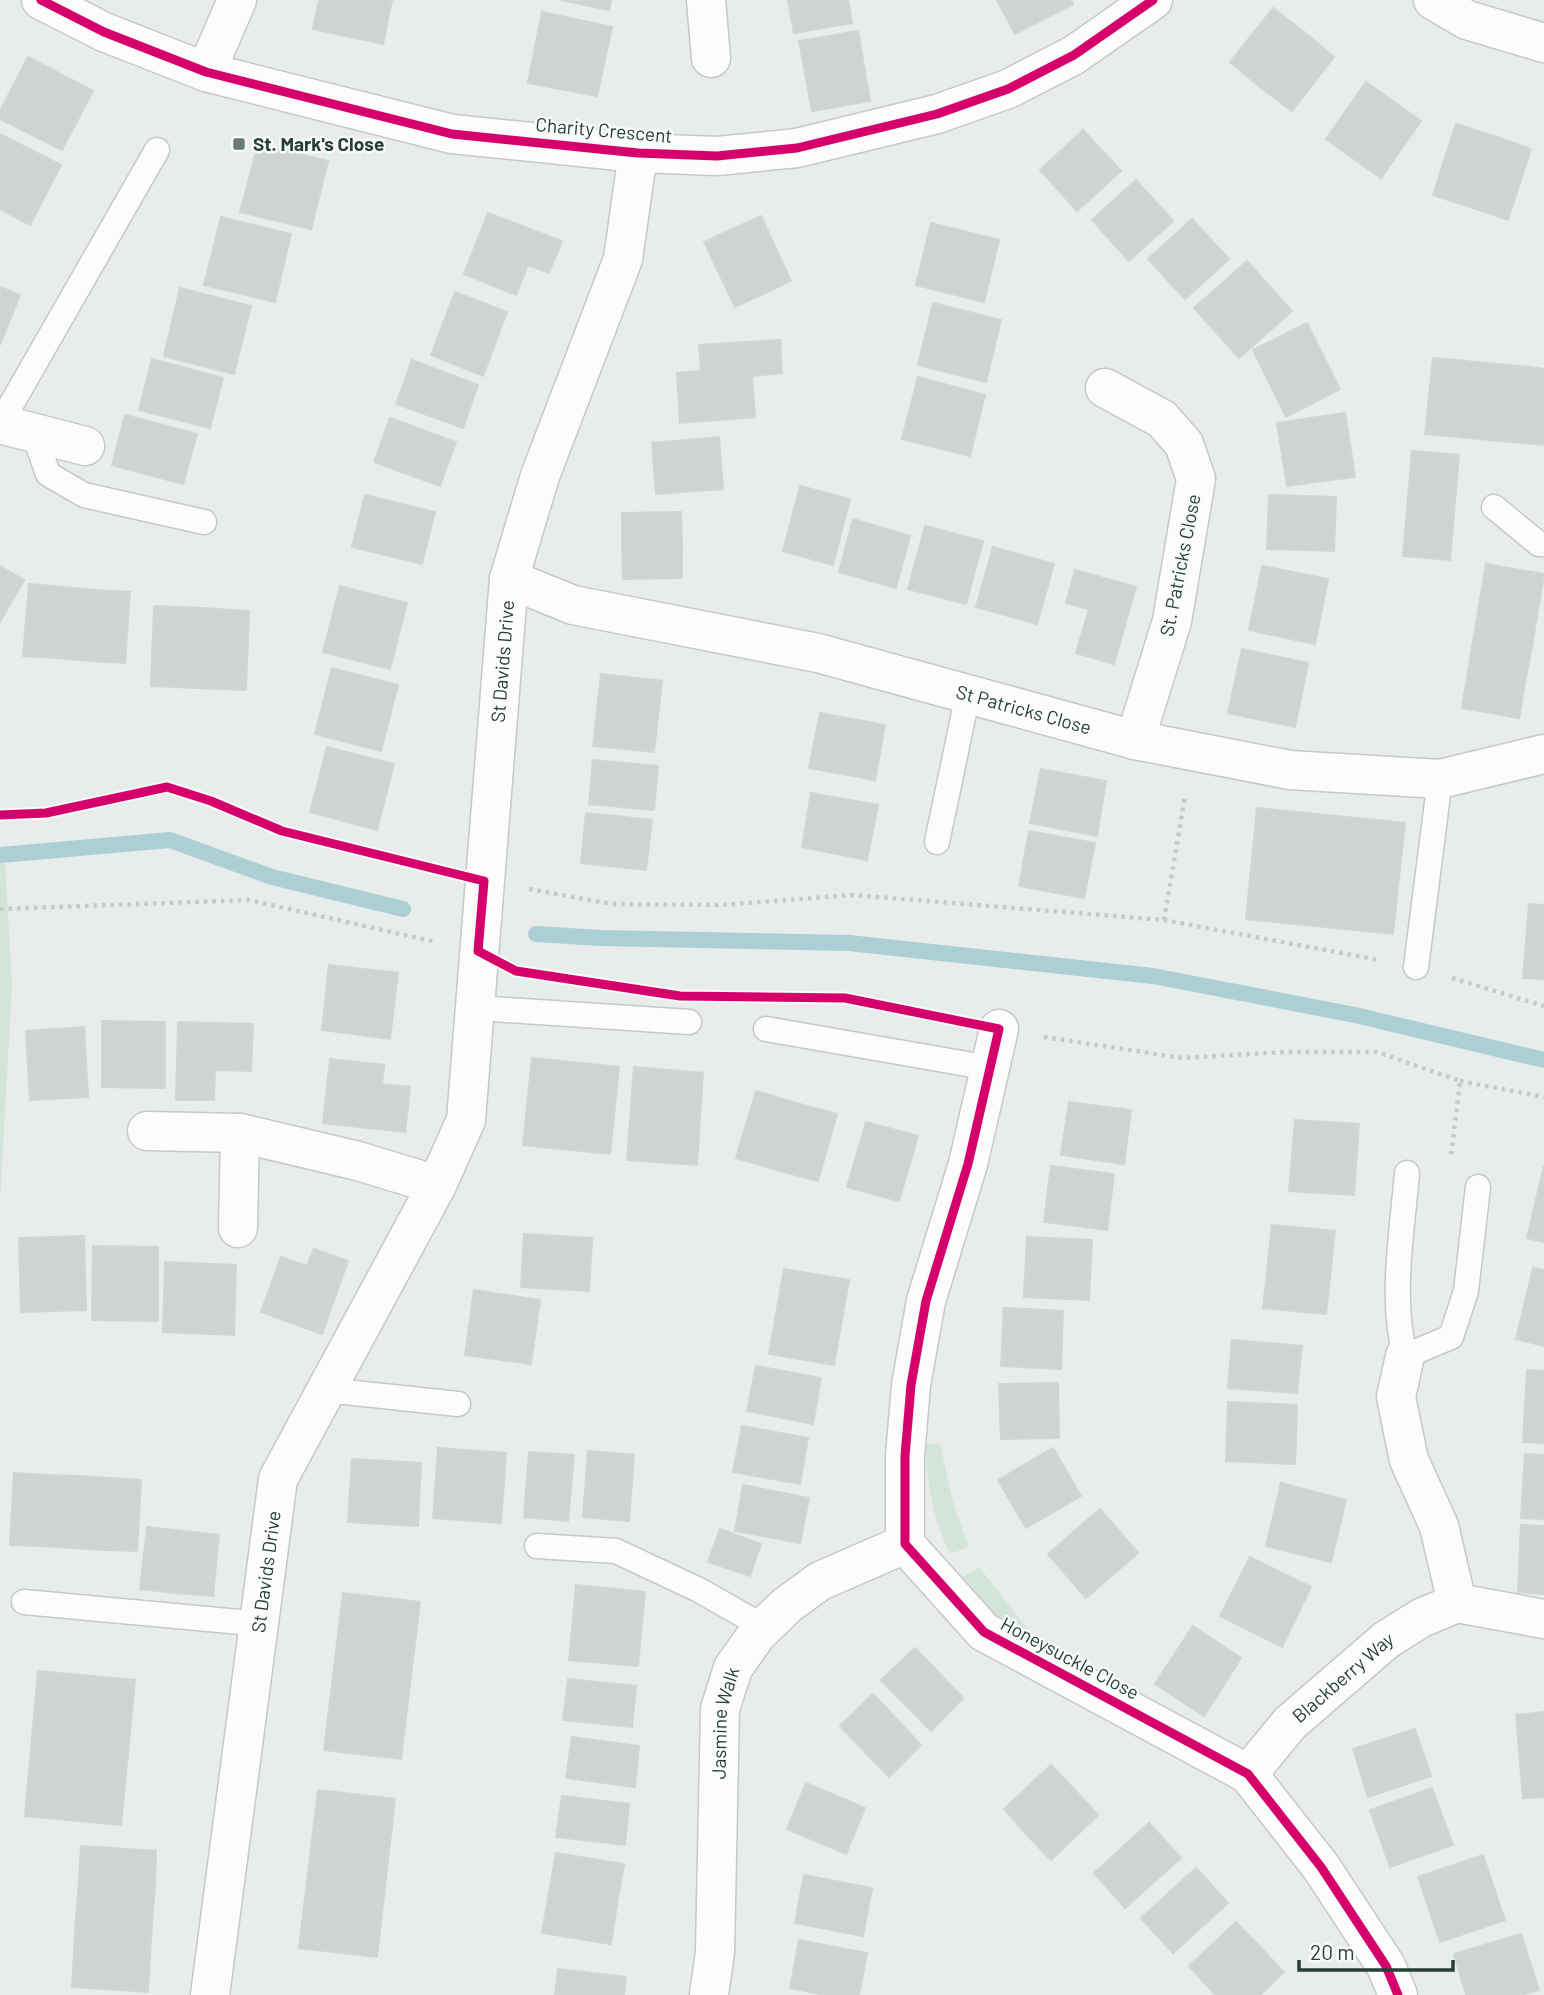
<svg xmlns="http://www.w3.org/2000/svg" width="1544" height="1995" font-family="Barlow,sans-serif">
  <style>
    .green { fill: #d3e4d8 }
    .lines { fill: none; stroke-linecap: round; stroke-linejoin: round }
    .stream { stroke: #accfd6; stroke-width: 16 }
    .building { fill: #cfd3d2; stroke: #d1d5d3; stroke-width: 2 }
    .lane-casing { stroke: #c5c9c7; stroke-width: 27 }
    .street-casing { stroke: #c5c9c7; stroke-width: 41 }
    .path { stroke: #c3cbc9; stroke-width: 4.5; stroke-dasharray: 3.5 5; stroke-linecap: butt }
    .lane { stroke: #fcfcfc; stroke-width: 24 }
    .street { stroke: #fcfcfc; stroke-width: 38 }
    .cycleway-casing { stroke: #f7faf9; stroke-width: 13 }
    .cycleway { stroke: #d6006c; stroke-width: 9 }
    .poi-dot { fill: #6a7c77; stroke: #f7faf9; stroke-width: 2.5 }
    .labels { text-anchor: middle; stroke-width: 5; stroke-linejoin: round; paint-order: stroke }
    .street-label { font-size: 19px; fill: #263f39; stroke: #f7faf9 }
    .poi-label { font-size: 19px; font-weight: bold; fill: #263f39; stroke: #f7faf9; text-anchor: start }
  </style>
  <rect width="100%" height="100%" fill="#e8ecea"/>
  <!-- green -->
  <g class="green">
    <path d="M0,861H5L12,986L0,1201Z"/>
    <path d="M926,1444H940L954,1507L969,1547L950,1554C934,1520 926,1483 926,1444Z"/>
    <path d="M979,1567L1030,1632L1018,1639L979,1599L963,1577Z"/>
  </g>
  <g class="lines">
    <!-- stream -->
    <g class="stream">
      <path d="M0,855L170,840L272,877L403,909"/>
      <path d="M536,934L601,938L849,943L1153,976L1355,1015L1544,1060"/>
    </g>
  </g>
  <!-- building -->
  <g class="building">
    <path d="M319,0H392L383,44L313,29Z"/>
    <path d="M561,0H611L609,10Z"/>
    <path d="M788,0H848L852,23L794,33Z"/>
    <path d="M997,0H1071L1073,4L1015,34Z"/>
    <path d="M1273,8L1304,32L1260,87L1230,62Z"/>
    <path d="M542,12L612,27L597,96L528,83Z"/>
    <path d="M858,31L870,101L812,111L799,41Z"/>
    <path d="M1304,32L1334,57L1292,111L1260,87Z"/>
    <path d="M28,57L93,91L62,150L0,119V111Z"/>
    <path d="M1366,82L1421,121L1381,178L1326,139Z"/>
    <path d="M1456,124L1494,136L1470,207L1433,195Z"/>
    <path d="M1083,130L1121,171L1077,211L1040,170Z"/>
    <path d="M0,134L61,165L30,225L0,209Z"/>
    <path d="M1494,136L1531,149L1508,220L1470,207Z"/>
    <path d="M258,144L328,161L311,229L240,212Z"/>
    <path d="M1136,180L1173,221L1129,261L1092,220Z"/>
    <path d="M488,213L562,241L549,273L528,265L516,295L464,274Z"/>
    <path d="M761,216L791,281L735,307L704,242Z"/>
    <path d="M221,217L291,234L275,302L204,285Z"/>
    <path d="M1192,219L1229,259L1185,299L1148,259Z"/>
    <path d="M931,223L999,240L984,302L916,285Z"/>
    <path d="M1247,261L1292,311L1239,358L1194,308Z"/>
    <path d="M0,287L20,295L0,345Z"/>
    <path d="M180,288L251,306L234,374L164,356Z"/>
    <path d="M455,292L507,312L483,376L431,355Z"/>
    <path d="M933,303L1001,320L986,382L918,365Z"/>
    <path d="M1307,323L1340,389L1286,417L1253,350Z"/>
    <path d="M780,340L782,373L752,376L755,417L680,423L677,373L701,371L699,345Z"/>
    <path d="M1433,358L1465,361L1458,437L1425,434Z"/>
    <path d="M152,359L223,378L210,428L139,410Z"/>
    <path d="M412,360L478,385L463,428L396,404Z"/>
    <path d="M1465,361L1497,364L1490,440L1458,437Z"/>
    <path d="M1497,364L1529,367L1522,443L1490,440Z"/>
    <path d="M1529,367L1544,369V445L1522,443Z"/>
    <path d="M918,377L985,395L970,456L902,439Z"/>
    <path d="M1345,413L1355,477L1287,486L1277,423Z"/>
    <path d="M125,415L197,434L183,484L112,465Z"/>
    <path d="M390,418L456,442L440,486L374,462Z"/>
    <path d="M719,437L723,489L656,494L652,443Z"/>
    <path d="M1412,451L1459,455L1450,560L1403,556Z"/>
    <path d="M800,486L850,499L833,565L783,551Z"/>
    <path d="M365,495L435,512L422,564L352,547Z"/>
    <path d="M1269,495L1336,497L1334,551L1267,549Z"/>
    <path d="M681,512L682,545L622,546V513Z"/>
    <path d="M853,519L910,536L896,588L839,572Z"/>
    <path d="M925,526L983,541L966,604L908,589Z"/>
    <path d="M682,545V578L623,579L622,546Z"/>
    <path d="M993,547L1054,564L1037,624L976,607Z"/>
    <path d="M1486,564L1544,574L1538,610L1480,600Z"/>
    <path d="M0,566L24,580L0,622Z"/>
    <path d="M1262,566L1328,579L1315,644L1249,630Z"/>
    <path d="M1075,570L1136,587L1114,664L1076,653L1089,609L1066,603Z"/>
    <path d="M29,584L63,587L57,658L23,656Z"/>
    <path d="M340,586L407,603L390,669L323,652Z"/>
    <path d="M63,587L96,590L91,661L57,658Z"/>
    <path d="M96,590L130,592L125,663L91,661Z"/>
    <path d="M1480,600L1538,610L1532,646L1474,636Z"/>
    <path d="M154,606L202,608L198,688L151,686Z"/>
    <path d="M202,608L249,611L246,690L198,688Z"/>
    <path d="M1474,636L1532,646L1525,682L1468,672Z"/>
    <path d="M1242,649L1308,663L1295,727L1228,713Z"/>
    <path d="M332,668L398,685L381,751L315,734Z"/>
    <path d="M1468,672L1525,682L1519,718L1462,708Z"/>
    <path d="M601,674L662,681L654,752L593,746Z"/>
    <path d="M820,713L885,725L875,780L809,768Z"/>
    <path d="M327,747L394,764L377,830L310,812Z"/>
    <path d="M593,760L658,766L654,810L589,804Z"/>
    <path d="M1041,769L1106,781L1097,836L1030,823Z"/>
    <path d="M811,793L878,805L867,860L802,847Z"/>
    <path d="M1257,808L1405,823L1393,934L1246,919Z"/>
    <path d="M586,813L652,820L646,870L581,863Z"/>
    <path d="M1029,831L1095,843L1084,898L1019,886Z"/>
    <path d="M1529,904L1544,905V979L1523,978Z"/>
    <path d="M329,965L398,973L390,1039L322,1030Z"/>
    <path d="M102,1021L165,1022V1088L102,1087Z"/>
    <path d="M178,1022L253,1024L251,1071L215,1070L214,1100H176Z"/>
    <path d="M84,1027L88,1097L30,1100L26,1031Z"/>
    <path d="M532,1058L619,1067L610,1154L523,1145Z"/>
    <path d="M330,1059L384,1065L382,1084L410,1087L405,1132L323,1123Z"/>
    <path d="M634,1067L703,1073L697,1165L627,1160Z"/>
    <path d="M756,1091L796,1103L777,1170L736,1158Z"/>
    <path d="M1069,1102L1131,1110L1124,1164L1061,1155Z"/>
    <path d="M796,1103L837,1114L818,1181L777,1170Z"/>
    <path d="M1295,1120L1359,1124L1354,1195L1289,1191Z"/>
    <path d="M866,1122L918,1136L899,1201L847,1187Z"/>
    <path d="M1051,1166L1114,1174L1107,1230L1044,1222Z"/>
    <path d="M1544,1166V1242L1527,1238Z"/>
    <path d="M1272,1225L1335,1231L1326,1314L1263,1308Z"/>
    <path d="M524,1234L592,1238L589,1291L521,1287Z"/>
    <path d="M84,1236L86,1310L21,1312L19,1238Z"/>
    <path d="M1027,1237L1092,1240L1089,1300L1024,1297Z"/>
    <path d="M93,1246L158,1247V1321L92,1320Z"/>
    <path d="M314,1249L348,1261L322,1334L261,1312L281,1257L307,1266Z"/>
    <path d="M165,1262L236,1265L234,1335L163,1332Z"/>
    <path d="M1533,1268L1544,1270V1346L1516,1339Z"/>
    <path d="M784,1269L849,1280L834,1365L769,1354Z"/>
    <path d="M474,1290L540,1300L531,1364L465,1355Z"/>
    <path d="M1004,1308L1063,1311L1061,1369L1001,1366Z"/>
    <path d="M1232,1340L1302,1346L1297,1393L1228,1388Z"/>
    <path d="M756,1366L821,1378L813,1424L747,1411Z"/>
    <path d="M1527,1370L1544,1371V1443L1523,1442Z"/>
    <path d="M1058,1383L1059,1438L1001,1439L999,1384Z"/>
    <path d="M1228,1402L1297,1405L1295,1464L1226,1461Z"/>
    <path d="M742,1426L808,1438L800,1484L733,1472Z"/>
    <path d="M438,1448L506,1453L501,1523L433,1518Z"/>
    <path d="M1053,1448L1081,1496L1026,1528L998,1480Z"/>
    <path d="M588,1451L634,1455L629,1521L583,1517Z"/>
    <path d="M529,1452L574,1455L568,1521L524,1517Z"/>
    <path d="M1525,1454L1544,1455V1519L1521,1518Z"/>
    <path d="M352,1459L421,1463L418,1526L348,1522Z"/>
    <path d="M14,1473L45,1475L41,1546L10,1545Z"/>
    <path d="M45,1475L78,1476L73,1548L41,1546Z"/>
    <path d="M78,1476L109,1478L106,1550L73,1548Z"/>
    <path d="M109,1478L141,1480L137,1551L106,1550Z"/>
    <path d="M1281,1483L1346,1500L1331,1562L1266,1546Z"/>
    <path d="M743,1485L809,1498L800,1543L735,1531Z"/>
    <path d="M1100,1509L1138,1553L1086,1598L1048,1554Z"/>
    <path d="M1521,1525L1544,1526V1594L1518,1592Z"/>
    <path d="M147,1527L183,1531L176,1593L140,1589Z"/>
    <path d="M720,1529L761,1544L750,1576L708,1562Z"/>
    <path d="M183,1531L219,1535L213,1596L176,1593Z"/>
    <path d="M1250,1557L1311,1587L1282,1647L1220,1616Z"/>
    <path d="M576,1585L645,1592L638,1666L569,1660Z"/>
    <path d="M343,1593L420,1602L401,1759L324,1750Z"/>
    <path d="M1193,1626L1241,1658L1204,1716L1155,1684Z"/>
    <path d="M915,1648L963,1698L931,1731L881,1680Z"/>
    <path d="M38,1671L135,1680L121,1825L25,1816Z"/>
    <path d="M568,1679L636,1686L632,1727L563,1720Z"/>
    <path d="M873,1694L921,1745L889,1777L840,1726Z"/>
    <path d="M1544,1712V1797L1523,1798L1516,1715Z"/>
    <path d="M1415,1729L1431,1776L1368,1797L1353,1749Z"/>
    <path d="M572,1737L639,1746L635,1787L566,1778Z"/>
    <path d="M1051,1765L1075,1790L1027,1835L1004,1809Z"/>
    <path d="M806,1783L865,1808L846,1854L787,1829Z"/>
    <path d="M1432,1788L1453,1845L1390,1867L1370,1810Z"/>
    <path d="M318,1790L395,1799L377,1957L299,1948Z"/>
    <path d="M1075,1790L1098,1815L1051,1860L1027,1835Z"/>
    <path d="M562,1796L629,1804L625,1845L556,1837Z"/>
    <path d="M1149,1823L1181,1858L1125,1908L1094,1873Z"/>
    <path d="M81,1846L156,1851L155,1887L79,1881Z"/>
    <path d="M556,1853L624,1864L617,1904L549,1893Z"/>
    <path d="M1483,1855L1505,1920L1440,1942L1418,1877Z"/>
    <path d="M1196,1868L1228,1903L1173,1953L1141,1918Z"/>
    <path d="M804,1875L872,1888L863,1936L795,1923Z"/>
    <path d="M79,1881L155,1887L152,1921L76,1917Z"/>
    <path d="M549,1893L617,1904L611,1944L542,1933Z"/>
    <path d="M76,1917L152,1921L150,1957L74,1952Z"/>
    <path d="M1236,1922L1260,1947L1213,1992L1189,1966Z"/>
    <path d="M1521,1934L1539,1990L1521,1995H1466L1454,1954Z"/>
    <path d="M799,1940L867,1953L859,1995H825L790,1988Z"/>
    <path d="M1260,1947L1284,1972L1260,1995H1216L1213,1992Z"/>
    <path d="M74,1952L150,1957L148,1992L72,1987Z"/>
    <path d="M558,1969L626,1977L624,1995H555Z"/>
  </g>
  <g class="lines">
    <defs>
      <g id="lane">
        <path d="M0,424L157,150"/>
        <path d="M34,434L48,474L84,495L204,522"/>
        <path d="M1494,507L1539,544H1544"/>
        <path d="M937,842L968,694"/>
        <path d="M1416,967L1440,779"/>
        <path d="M477,1008L689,1022"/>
        <path d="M766,1029L990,1068"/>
        <path d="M1407,1173C1402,1234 1390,1296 1405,1356L1451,1337L1466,1291L1478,1187"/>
        <path d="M326,1390L458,1404"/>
        <path d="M537,1546L616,1551L699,1590L764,1627"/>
        <path d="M24,1602L261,1624"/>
      </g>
      <g id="street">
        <path d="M41,0L104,32L206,72L452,134L638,153L717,156L797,148L937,114L1008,89L1074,55L1153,0"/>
        <path d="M706,0L711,58"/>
        <path d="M1433,0L1467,20L1544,43"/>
        <path d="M206,72L237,0"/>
        <path d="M1105,388L1162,419L1184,444L1196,479L1172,621L1135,740"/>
        <path d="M0,424L85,446"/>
        <path id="s1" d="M509,579L573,605L818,653L1135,740L1290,770L1440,779L1544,754"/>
        <path d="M999,1029L968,1164L926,1301L911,1385L905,1456V1544L984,1632L1248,1774L1321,1867L1386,1966L1398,1995"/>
        <path d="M147,1131L240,1133L358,1161L437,1185"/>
        <path d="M238,1228L240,1133"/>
        <path d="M1405,1356L1396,1397L1409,1460L1439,1526L1457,1603"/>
        <path id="s2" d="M1248,1774L1290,1723L1386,1640L1421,1618L1457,1603L1544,1619"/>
        <path id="s3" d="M210,1995L278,1479L437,1185L466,1120L509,579L540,476L623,259L638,153"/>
        <path id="s4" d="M709,1995L715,1952L720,1709L733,1668L757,1634L787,1605L820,1581L905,1544"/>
      </g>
    </defs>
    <!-- lane casing -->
    <use href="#lane" class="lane-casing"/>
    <!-- street casing -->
    <use href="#street" class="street-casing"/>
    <!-- path -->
    <g class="path">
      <path d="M529,889L612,904L721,905L852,895L1164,920L1379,960"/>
      <path d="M0,909L249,900L436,942"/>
      <path d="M1164,920L1185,796"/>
      <path d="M1452,978L1544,1006"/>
      <path d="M1044,1037L1182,1058L1286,1052H1377L1460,1081L1451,1157"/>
      <path d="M1460,1081L1544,1097"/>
    </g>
    <!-- lane -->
    <use href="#lane" class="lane"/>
    <!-- street -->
    <use href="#street" class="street"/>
    <defs>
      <g id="cycleway">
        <path d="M41,0L104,32L206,72L452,134L638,153L717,156L797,148L937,114L1008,89L1074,55L1153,0"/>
        <path d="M0,815L46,813L167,787L211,801L282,831L484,881L478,951L516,971L680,996L845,998L999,1029L968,1164L926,1301L911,1385L905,1456V1544L984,1632L1248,1774L1321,1867L1386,1966L1398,1995"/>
      </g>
    </defs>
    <!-- cycleway casing -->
    <use href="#cycleway" class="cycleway-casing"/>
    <!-- cycleway -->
    <use href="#cycleway" class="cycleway"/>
  </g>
  <!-- markers -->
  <rect class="poi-dot" x="232" y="137" width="14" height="14" rx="3.5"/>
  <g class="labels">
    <!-- street labels -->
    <g class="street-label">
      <text transform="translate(604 130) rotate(5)" y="7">Charity Crescent</text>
      <text transform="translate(1180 565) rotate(-79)" y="7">St. Patricks Close</text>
      <text dy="7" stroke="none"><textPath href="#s3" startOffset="1386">St Davids Drive</textPath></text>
      <text dy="7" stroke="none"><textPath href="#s1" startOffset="532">St Patricks Close</textPath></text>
      <text dy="7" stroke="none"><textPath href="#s3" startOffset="427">St Davids Drive</textPath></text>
      <text transform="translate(1070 1658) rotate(28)" y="7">Honeysuckle Close</text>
      <text dy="7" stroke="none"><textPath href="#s2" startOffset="136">Blackberry Way</textPath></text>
      <text dy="7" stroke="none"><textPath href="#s4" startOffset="273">Jasmine Walk</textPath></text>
    </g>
    <!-- poi labels -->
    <g class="poi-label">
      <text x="253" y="151">St. Mark's Close</text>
    </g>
  </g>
  <!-- scale -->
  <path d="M1299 1960v10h154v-10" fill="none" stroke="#263f39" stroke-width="3.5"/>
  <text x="1310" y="1960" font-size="21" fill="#263f39" stroke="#f7faf9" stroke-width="5" paint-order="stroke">20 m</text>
</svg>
